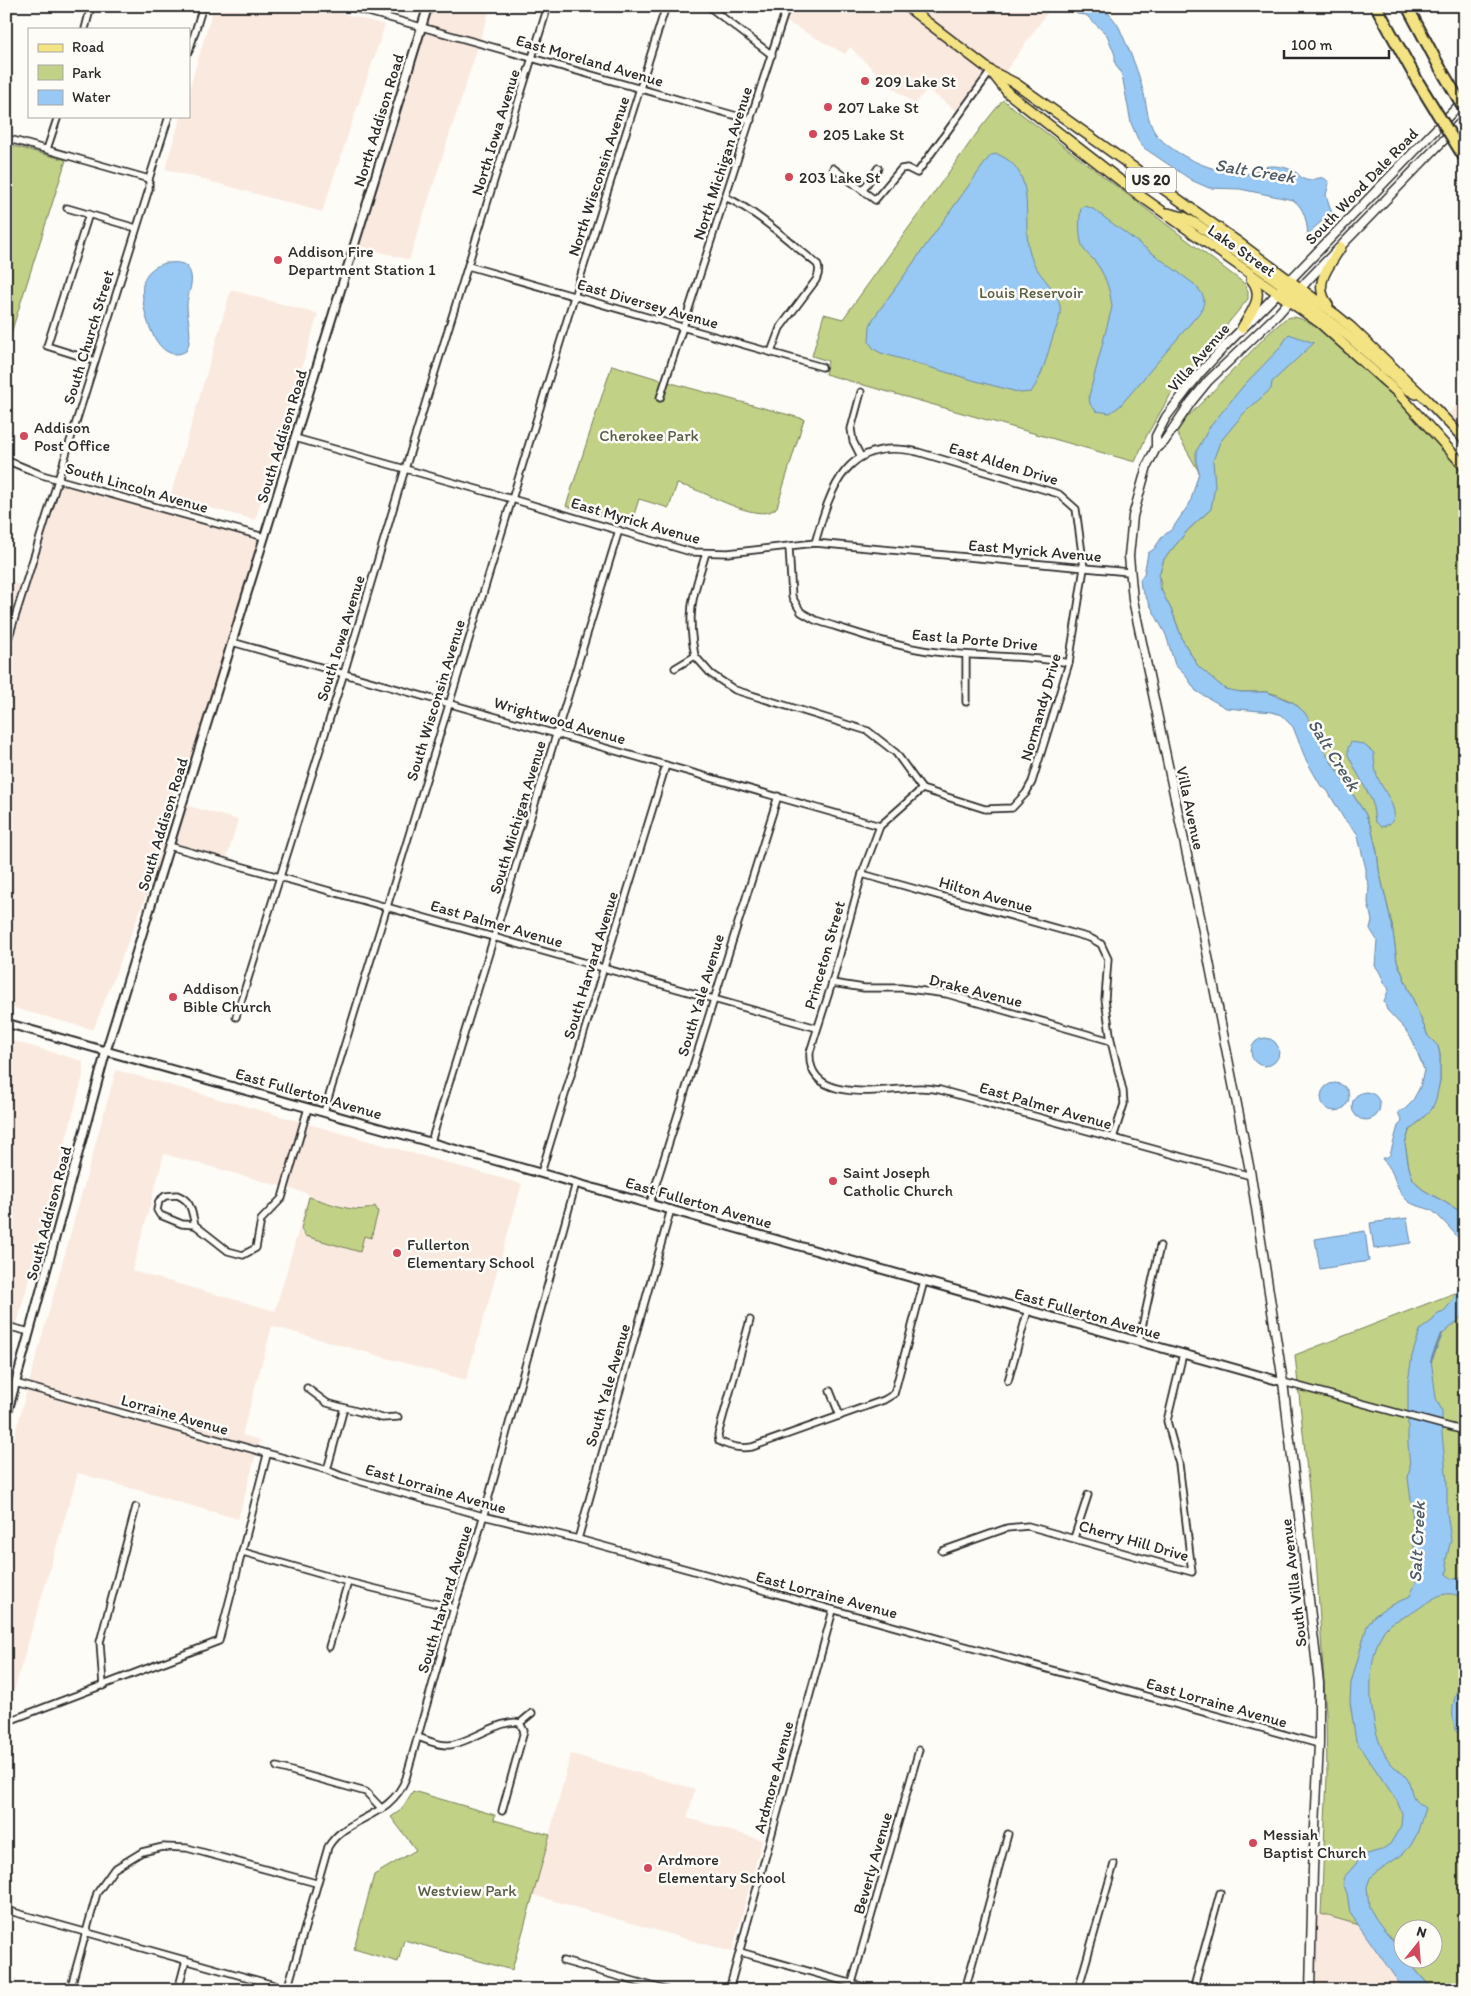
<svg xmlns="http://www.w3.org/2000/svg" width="1471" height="1996" font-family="Itim,sans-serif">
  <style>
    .built { fill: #fae9df; fill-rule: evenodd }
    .green { fill: #c1d186; stroke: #767e58 }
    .water { fill: #98c8f4; stroke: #6c89a4 }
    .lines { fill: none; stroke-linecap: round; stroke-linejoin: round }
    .stream { stroke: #6c89a4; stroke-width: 2 }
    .minor-casing { stroke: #2b2b2b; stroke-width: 9 }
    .tertiary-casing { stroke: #2b2b2b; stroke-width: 11 }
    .secondary-casing { stroke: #2b2b2b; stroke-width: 11 }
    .primary-casing { stroke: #2b2b2b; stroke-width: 12 }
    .motorway-casing { stroke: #2b2b2b; stroke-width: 14 }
    .minor { stroke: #fdfcf7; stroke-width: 5.5 }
    .tertiary { stroke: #fdfcf7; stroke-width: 7 }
    .secondary { stroke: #fdfcf7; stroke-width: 8 }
    .primary { stroke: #f4e382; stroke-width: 9 }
    .motorway { stroke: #f4e382; stroke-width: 10 }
    .motorway-bridge-casing { stroke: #2b2b2b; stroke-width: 14; stroke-linecap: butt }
    .motorway-bridge { stroke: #f4e382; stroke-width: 10 }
    .poi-dot { fill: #d1495b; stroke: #fdfcf7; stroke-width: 2 }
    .labels { text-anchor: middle; stroke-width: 5; stroke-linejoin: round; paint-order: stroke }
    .shield { fill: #fdfcf7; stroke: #6a6a68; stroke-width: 1 }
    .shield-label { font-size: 15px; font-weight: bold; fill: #2b2b2b }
    .street-label { font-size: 16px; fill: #2b2b2b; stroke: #fdfcf7 }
    .poi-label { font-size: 16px; fill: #2b2b2b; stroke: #fdfcf7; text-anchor: start }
    .park-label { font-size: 16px; fill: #585d46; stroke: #fdfcf7 }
    .water-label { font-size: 18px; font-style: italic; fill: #4c5a67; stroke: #fdfcf7 }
  </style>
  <rect width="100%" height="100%" fill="#fdfcf7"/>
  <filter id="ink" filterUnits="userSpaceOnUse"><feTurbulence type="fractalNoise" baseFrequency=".02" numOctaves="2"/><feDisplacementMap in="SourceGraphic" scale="10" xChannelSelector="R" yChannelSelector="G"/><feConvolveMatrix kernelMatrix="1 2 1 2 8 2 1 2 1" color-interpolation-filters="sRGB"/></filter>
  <g filter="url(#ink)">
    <!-- built -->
    <g class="built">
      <path d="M214,6H315L385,25L322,212L165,169L181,116H189V90Z"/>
      <path d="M433,6H491L409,260L360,246Z"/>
      <path d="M789,6H902L988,72L959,113L927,89L915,104L890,86L850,47L845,54L785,21Z"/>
      <path d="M909,6H1052L1003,75Z"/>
      <path d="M231,290L318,314L255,520L170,497Z"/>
      <path d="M1465,398V435L1446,415Z"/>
      <path d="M60,483L260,539L166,845L94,1028L91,1029L6,1006V581L28,587Z"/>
      <path d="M185,805L238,820L226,860L172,845Z"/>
      <path d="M6,1039L83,1061V1076L6,1365Z"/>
      <path d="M116,1070L522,1184L466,1380L272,1326L242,1435L260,1440L238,1519L78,1473L6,1718V1466ZM164,1154L309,1194L275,1311L132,1271Z"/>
      <path d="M571,1754L695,1789L687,1818L762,1840L732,1952L533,1895Z"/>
      <path d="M1313,1912L1357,1924L1404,1990H1311Z"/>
    </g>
    <!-- green -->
    <g class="green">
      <path d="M1003,100L1245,284L1248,291V299L1174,389L1147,435L1135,462L825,374L828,361L812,356L824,314L843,319L982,126Z"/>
      <path d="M6,144L66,160L6,349Z"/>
      <path d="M1291,317C1325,314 1439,445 1465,473V1214L1422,1189L1413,1179L1409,1168L1405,1144L1409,1131L1432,1109L1440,1081V1055L1438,1046L1428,1036L1397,961L1392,925L1379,870L1377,852L1371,827L1365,813L1326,754L1304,712L1294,703L1278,695L1267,692H1234L1225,689L1217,683L1197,666L1192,657L1183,641L1172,611L1162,592L1159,575L1164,559L1188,530L1211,509L1199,472L1175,430L1269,333L1285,319Z"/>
      <path d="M612,365L675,384L804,419L777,507C763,525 713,496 696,490C690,487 683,486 677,484L669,508L639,499L631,524L566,506Z"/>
      <path d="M309,1197C327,1202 359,1216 375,1206L378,1212L371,1238L364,1236L360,1252L305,1236L301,1229Z"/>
      <path d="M1465,1291V1990H1433L1406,1959L1434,1958V1928H1404L1403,1955L1387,1933L1321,1914L1327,1776L1326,1714L1316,1558L1295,1355L1452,1294Z"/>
      <path d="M413,1791L495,1815L494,1820L550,1835L512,1970L404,1940L398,1962L354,1949L374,1875L416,1850L391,1817L401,1810Z"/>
    </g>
    <!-- water -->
    <g class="water">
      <path d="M1067,6C1092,6 1104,2 1119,27C1127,46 1137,66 1142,87C1147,101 1146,121 1156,134C1174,156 1215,173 1243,174C1253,175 1262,165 1272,166C1280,166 1290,168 1297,173C1300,176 1302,179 1306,180C1315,182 1322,172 1329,183L1326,195L1332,213L1315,227L1308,236C1307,223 1305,208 1293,200L1240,189L1209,188L1193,181L1144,148L1139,142L1131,123L1122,75L1115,63V55L1107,35L1086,15L1077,14Z"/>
      <path d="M997,154C1044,173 1016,230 1034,264C1042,280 1063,294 1060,314C1059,321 1056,329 1053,336C1047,355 1043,376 1031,392L1021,393L976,381L881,353L874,349L869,342L870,326L873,319L987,160L991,155Z"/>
      <path d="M1085,206L1093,209L1194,284C1203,294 1207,298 1201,311L1120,406L1110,413L1096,411L1090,404L1089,396L1112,307C1110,289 1105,273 1093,259C1091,257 1087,254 1085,251C1078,242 1079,219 1081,208Z"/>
      <path d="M165,263C172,263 182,261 187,267C197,279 187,293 187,305C187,321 194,336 186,351C183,353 179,354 175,354C151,353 138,298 144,280C148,270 156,266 165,263Z"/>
      <path d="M1289,334L1314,343L1272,382L1271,389L1244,413L1220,442L1213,461L1215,486L1211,509L1188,530L1164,559L1159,575V586L1172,611L1183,641L1198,666L1225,689L1241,692H1267L1294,703L1304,712L1312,723L1326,754L1365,813L1371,827L1377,852L1379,870L1392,925L1397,961L1428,1036L1438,1046L1440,1055V1081L1436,1099L1432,1109L1409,1131L1405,1144L1409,1168L1413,1179L1422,1189L1465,1214V1247C1463,1242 1437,1213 1431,1210C1424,1207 1415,1206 1409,1202C1394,1191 1396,1170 1383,1160L1382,1158H1386L1390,1155L1398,1126L1402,1122L1398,1112L1405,1109L1412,1102L1420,1087L1424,1070L1413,1041L1404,1028L1387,1010L1384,1001L1389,989C1382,982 1382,973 1375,966L1377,940L1370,929L1372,921L1368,903L1369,885L1366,878V869L1357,833L1344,819L1327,790L1321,786L1306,760L1293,727L1281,715L1272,712L1226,708L1196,691L1186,676L1175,665L1166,635L1141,588L1140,579L1144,574L1148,553L1154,549L1162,537L1172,529L1190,503L1199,472L1196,461V452L1209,428L1244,385L1280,348Z"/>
      <path d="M1351,742L1363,744L1374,753C1374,761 1375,769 1377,776C1383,792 1410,821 1381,827L1375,821L1372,801L1348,755V748Z"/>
      <circle cx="1265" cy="1052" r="14"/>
      <circle cx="1335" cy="1097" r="14"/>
      <circle cx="1366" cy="1106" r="14"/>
      <path d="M1407,1218L1411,1243L1374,1249L1370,1223Z"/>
      <path d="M1365,1231L1369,1261L1320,1269L1315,1239Z"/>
      <path d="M1465,1281V1311L1457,1322L1439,1337L1431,1359L1436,1398L1442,1411V1434L1447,1482V1512L1451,1540L1446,1560L1448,1569L1446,1574L1452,1579L1465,1578V1602C1462,1600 1459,1596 1456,1595C1442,1590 1428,1602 1418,1609C1407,1617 1389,1621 1383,1632C1364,1663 1368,1732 1389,1761C1393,1767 1401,1771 1406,1777C1411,1783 1410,1791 1414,1798C1415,1802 1421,1805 1425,1808L1417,1834L1411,1845L1403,1854L1375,1873L1370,1878L1367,1887L1369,1907L1376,1919L1403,1955L1404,1958L1406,1959L1433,1990H1404L1350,1913L1347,1893L1343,1884L1345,1876L1364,1855L1381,1850L1390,1844L1401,1826L1402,1813L1397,1801L1356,1741L1350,1702L1351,1683L1367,1626L1374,1616L1382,1610L1410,1596L1416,1582L1412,1508L1408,1478L1410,1467L1408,1444V1382L1412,1356L1420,1330L1433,1320L1438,1313L1444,1311L1449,1305Z"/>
      <path d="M1465,1671V1741C1443,1722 1455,1693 1465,1671Z"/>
    </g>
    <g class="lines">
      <!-- stream -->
      <path class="stream" d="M1431,1362L1442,1334"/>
      <defs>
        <g id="minor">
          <path d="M347,6L751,120"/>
          <path d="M708,6L772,55"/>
          <path d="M85,29L91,6"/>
          <path d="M189,51L203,6"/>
          <path d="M6,138L149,179"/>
          <path d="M47,149L58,116"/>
          <path d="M833,168L875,200L901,169L907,168L917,173L991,71"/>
          <path d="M863,190L878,168"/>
          <path d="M725,197C754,209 792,244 817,264C820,269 819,274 816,280L780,328L771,352"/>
          <path d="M67,208L136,228"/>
          <path d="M89,214L47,346L95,361"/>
          <path d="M468,266L822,367"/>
          <path d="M660,398L787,6"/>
          <path d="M295,438L512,499L691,552L728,553L815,543L1129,572"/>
          <path d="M861,457L853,441L851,429L861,392"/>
          <path d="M6,460L42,475L264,537"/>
          <path d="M789,547L792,597L801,612L815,620C854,632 895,647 936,652C981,657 1025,655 1069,663"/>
          <path d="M232,642L880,826"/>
          <path d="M6,646L149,189V179L169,116"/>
          <path d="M695,656L711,674L735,690L868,731L896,753L922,789L985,809L1012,808L1026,793L1032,782L1069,663L1084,568L1076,509L1059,494L918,452C846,436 831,487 815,543"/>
          <path d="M675,668L695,656C686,612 693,595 706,553"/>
          <path d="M966,702V655"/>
          <path d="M922,789L880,826L862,874L832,983L810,1052C806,1107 888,1088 921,1088C927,1088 934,1089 940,1090L1251,1176"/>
          <path d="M169,846L817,1028"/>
          <path d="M862,874L1090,938L1101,944L1108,959L1105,999L1111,1041L1123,1091L1124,1104L1113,1138"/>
          <path d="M832,983L864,988H901L947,994L1111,1041"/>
          <path d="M236,1017L344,673L405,469L548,6"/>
          <path d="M324,1112L574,297L666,6"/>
          <path d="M431,1142L619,530"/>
          <path d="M541,1173L666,765"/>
          <path d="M177,1195C192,1201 191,1210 195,1225L182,1224L160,1215L157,1210L159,1201L165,1196Z"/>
          <path d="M650,1203L778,796"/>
          <path d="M195,1225L228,1251L243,1255L256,1248L261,1220L282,1198L308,1108"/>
          <path d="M750,1320L718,1435L719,1441C730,1447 740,1449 752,1447L884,1400L894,1394L924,1281"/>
          <path d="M6,1326L30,1332"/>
          <path d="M1139,1341L1160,1246"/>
          <path d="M1008,1381L1028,1310"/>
          <path d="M1283,1382L1465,1431"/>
          <path d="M15,1383L327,1470L341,1476L483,1516L578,1539L1319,1744"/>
          <path d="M307,1388L327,1403L382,1418L398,1417"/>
          <path d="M830,1391L840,1416"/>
          <path d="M327,1470L344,1408"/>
          <path d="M1074,1538L1088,1495"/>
          <path d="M578,1539L671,1209"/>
          <path d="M942,1551L1007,1528L1028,1526L1192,1572L1179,1464L1167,1421L1183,1354"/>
          <path d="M243,1552L348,1582L454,1608"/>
          <path d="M329,1647L348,1582"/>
          <path d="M103,1686L100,1642L136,1507"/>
          <path d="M6,1722L219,1641L267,1455"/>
          <path d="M520,1723L532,1713"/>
          <path d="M418,1737C427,1740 438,1746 449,1745C468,1744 503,1717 520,1723"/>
          <path d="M277,1767L366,1792L382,1809"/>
          <path d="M502,1811L524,1731L520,1723"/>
          <path d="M6,1910L292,1990"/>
          <path d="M740,1952L875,1990"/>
          <path d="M563,1961L666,1990"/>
          <path d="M852,1983L919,1750"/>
          <path d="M70,1990L97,1893L114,1869L142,1852L163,1847L187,1848L316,1883"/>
          <path d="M178,1990L186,1960"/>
          <path d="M287,1990L328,1847C347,1815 390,1820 406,1778L454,1608L479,1532L576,1183"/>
          <path d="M729,1990L833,1610"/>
          <path d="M965,1990L1008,1834"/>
          <path d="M1078,1990L1114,1864"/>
          <path d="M1193,1990L1220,1893"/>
        </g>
        <g id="tertiary">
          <path d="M6,1023L1283,1382"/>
          <path d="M6,1418L106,1051L428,6"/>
        </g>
        <g id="secondary">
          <path d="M1156,448L1164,442L1191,402L1208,381L1278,314L1308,280L1465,118"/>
          <path d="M1310,1990L1313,1869L1319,1744V1683L1283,1382L1251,1176L1201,921L1133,600L1129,556L1133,516L1147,466L1156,448V436L1166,417L1199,374L1226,345L1266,305L1465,99"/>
        </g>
        <g id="primary">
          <path d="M906,6L991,71L1015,83L1238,242L1335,314L1352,328L1426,399L1465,440"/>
          <path d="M993,74L1008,93L1135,192L1320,323L1399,394L1465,467"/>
          <path d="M1168,213L1184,217L1198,225L1284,286L1300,288"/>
          <path d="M1280,293L1295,295L1313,308L1348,336L1407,389L1416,394"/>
          <path d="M1328,305C1312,283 1329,267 1341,247"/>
          <path d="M1242,328C1251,312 1266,296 1251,279"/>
        </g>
        <g id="motorway">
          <path d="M1376,6L1418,82"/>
          <path d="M1407,6L1439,66"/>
        </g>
      </defs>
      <!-- minor casing -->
      <use href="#minor" class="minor-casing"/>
      <!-- tertiary casing -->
      <use href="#tertiary" class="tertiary-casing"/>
      <!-- secondary casing -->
      <use href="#secondary" class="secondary-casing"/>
      <!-- primary casing -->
      <use href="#primary" class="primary-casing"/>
      <!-- motorway casing -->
      <use href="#motorway" class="motorway-casing"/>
      <!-- minor -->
      <use href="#minor" class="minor"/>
      <!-- tertiary -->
      <use href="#tertiary" class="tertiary"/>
      <!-- secondary -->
      <use href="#secondary" class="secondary"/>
      <!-- primary -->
      <use href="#primary" class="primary"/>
      <!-- motorway -->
      <use href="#motorway" class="motorway"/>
      <defs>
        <g id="motorway-bridge">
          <path d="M1439,66L1465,110"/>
          <path d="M1418,82L1464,157"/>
        </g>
      </defs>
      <!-- motorway-bridge casing -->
      <use href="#motorway-bridge" class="motorway-bridge-casing"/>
      <!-- motorway-bridge -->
      <use href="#motorway-bridge" class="motorway-bridge"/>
    </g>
  </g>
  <!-- markers -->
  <g class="poi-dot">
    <circle cx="865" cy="81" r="5"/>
    <circle cx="828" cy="107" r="5"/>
    <circle cx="813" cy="134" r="5"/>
    <circle cx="789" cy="177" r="5"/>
    <circle cx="278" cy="260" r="5"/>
    <circle cx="24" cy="436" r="5"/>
    <circle cx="173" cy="997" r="5"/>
    <circle cx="833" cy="1181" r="5"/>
    <circle cx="397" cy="1253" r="5"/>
    <circle cx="1253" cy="1843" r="5"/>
    <circle cx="648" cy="1868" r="5"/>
  </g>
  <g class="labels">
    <!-- shield labels -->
    <rect class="shield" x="1126" y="167.5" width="50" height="25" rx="4"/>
    <g class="shield-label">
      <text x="1151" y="185">US 20</text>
    </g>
    <!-- street labels -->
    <g class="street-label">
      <text transform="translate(590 60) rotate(16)" y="6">East Moreland Avenue</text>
      <text transform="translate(378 120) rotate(-73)" y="6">North Addison Road</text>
      <text transform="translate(495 132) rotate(-73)" y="6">North Iowa Avenue</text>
      <text transform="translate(722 163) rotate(-72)" y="6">North Michigan Avenue</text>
      <text transform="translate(598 176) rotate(-72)" y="6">North Wisconsin Avenue</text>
      <text transform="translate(1361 186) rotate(-46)" y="6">South Wood Dale Road</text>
      <text transform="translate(1242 250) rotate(35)" y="6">Lake Street</text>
      <text transform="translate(648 303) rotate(16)" y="6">East Diversey Avenue</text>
      <text transform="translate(88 337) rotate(-73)" y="6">South Church Street</text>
      <text transform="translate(1198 357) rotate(-49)" y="6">Villa Avenue</text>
      <text transform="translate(281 436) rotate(-73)" y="6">South Addison Road</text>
      <text transform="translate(1004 463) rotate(17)" y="6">East Alden Drive</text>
      <text transform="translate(137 487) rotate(16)" y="6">South Lincoln Avenue</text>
      <text transform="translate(636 520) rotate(16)" y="6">East Myrick Avenue</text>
      <text transform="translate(1035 550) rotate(5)" y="6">East Myrick Avenue</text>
      <text transform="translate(340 638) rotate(-73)" y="6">South Iowa Avenue</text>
      <text transform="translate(975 639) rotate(5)" y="6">East la Porte Drive</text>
      <text transform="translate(435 700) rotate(-73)" y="6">South Wisconsin Avenue</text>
      <text transform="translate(1040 707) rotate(-74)" y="6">Normandy Drive</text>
      <text transform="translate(560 720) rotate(16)" y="6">Wrightwood Avenue</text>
      <text transform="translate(1191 808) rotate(78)" y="6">Villa Avenue</text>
      <text transform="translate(517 817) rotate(-73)" y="6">South Michigan Avenue</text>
      <text transform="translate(162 824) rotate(-73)" y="6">South Addison Road</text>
      <text transform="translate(986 894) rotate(16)" y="6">Hilton Avenue</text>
      <text transform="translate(497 923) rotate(16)" y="6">East Palmer Avenue</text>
      <text transform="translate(824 955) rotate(-74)" y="6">Princeton Street</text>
      <text transform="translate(590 965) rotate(-73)" y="6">South Harvard Avenue</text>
      <text transform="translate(976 990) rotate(14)" y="6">Drake Avenue</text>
      <text transform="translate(700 995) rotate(-73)" y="6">South Yale Avenue</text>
      <text transform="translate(309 1093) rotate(16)" y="6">East Fullerton Avenue</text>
      <text transform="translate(1046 1105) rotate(16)" y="6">East Palmer Avenue</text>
      <text transform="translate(699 1202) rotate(16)" y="6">East Fullerton Avenue</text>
      <text transform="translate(48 1213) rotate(-75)" y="6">South Addison Road</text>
      <text transform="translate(1088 1313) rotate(16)" y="6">East Fullerton Avenue</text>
      <text transform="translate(607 1385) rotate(-74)" y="6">South Yale Avenue</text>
      <text transform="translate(175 1414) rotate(16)" y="6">Lorraine Avenue</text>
      <text transform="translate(436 1488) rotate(16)" y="6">East Lorraine Avenue</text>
      <text transform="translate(1134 1540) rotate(16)" y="6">Cherry Hill Drive</text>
      <text transform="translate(1293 1583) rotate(-97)" y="6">South Villa Avenue</text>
      <text transform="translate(827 1594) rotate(15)" y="6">East Lorraine Avenue</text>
      <text transform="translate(444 1599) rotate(-73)" y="6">South Harvard Avenue</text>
      <text transform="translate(1217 1702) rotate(16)" y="6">East Lorraine Avenue</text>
      <text transform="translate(773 1777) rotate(-75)" y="6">Ardmore Avenue</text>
      <text transform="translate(872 1863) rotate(-74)" y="6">Beverly Avenue</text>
    </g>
    <!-- poi labels -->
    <g class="poi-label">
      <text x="875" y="87">209 Lake St</text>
      <text x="838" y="113">207 Lake St</text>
      <text x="823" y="140">205 Lake St</text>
      <text x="799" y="183">203 Lake St</text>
      <text x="288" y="257">Addison Fire<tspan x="288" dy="18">Department Station 1</tspan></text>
      <text x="34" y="433">Addison<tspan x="34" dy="18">Post Office</tspan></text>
      <text x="183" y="994">Addison<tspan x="183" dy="18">Bible Church</tspan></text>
      <text x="843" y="1178">Saint Joseph<tspan x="843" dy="18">Catholic Church</tspan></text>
      <text x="407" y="1250">Fullerton<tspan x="407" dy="18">Elementary School</tspan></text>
      <text x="1263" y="1840">Messiah<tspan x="1263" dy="18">Baptist Church</tspan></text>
      <text x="658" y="1865">Ardmore<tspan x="658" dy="18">Elementary School</tspan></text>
    </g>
    <!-- park labels -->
    <g class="park-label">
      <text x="1031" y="298">Louis Reservoir</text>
      <text x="649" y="441">Cherokee Park</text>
      <text x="467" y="1896">Westview Park</text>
    </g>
    <!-- water labels -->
    <g class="water-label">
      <text transform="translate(1255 171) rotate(9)" y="6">Salt Creek</text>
      <text transform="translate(1334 755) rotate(58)" y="6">Salt Creek</text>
      <text transform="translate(1417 1542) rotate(-87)" y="6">Salt Creek</text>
    </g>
  </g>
  <!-- margin -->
  <rect width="1471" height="1996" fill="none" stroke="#fdfcf7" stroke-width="25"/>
  <rect x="12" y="12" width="1446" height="1971" fill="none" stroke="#2b2b2b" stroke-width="2" filter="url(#ink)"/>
  <!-- legend -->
  <rect x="28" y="28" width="162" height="90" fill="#fdfcf7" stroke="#a9a8a5"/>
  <rect x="38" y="44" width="25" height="8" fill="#f4e382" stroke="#a9a8a5"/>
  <text x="72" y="52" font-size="15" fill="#2b2b2b">Road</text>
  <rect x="38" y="65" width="25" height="15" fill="#c1d186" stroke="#a9a8a5"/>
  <text x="72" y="78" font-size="15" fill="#2b2b2b">Park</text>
  <rect x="38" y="90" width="25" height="15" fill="#98c8f4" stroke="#a9a8a5"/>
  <text x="72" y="102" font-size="15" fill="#2b2b2b">Water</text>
  <!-- north arrow -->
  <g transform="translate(1418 1944) rotate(17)"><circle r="24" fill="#fdfcf7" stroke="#a9a8a5"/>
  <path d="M0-4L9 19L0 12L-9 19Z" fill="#d1495b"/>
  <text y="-8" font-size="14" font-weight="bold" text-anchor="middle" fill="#2b2b2b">N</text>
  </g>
  <!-- scale -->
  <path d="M1284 50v8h105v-8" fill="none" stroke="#2b2b2b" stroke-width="2.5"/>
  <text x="1291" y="50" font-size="15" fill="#2b2b2b" stroke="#fdfcf7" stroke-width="4" paint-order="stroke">100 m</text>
</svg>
